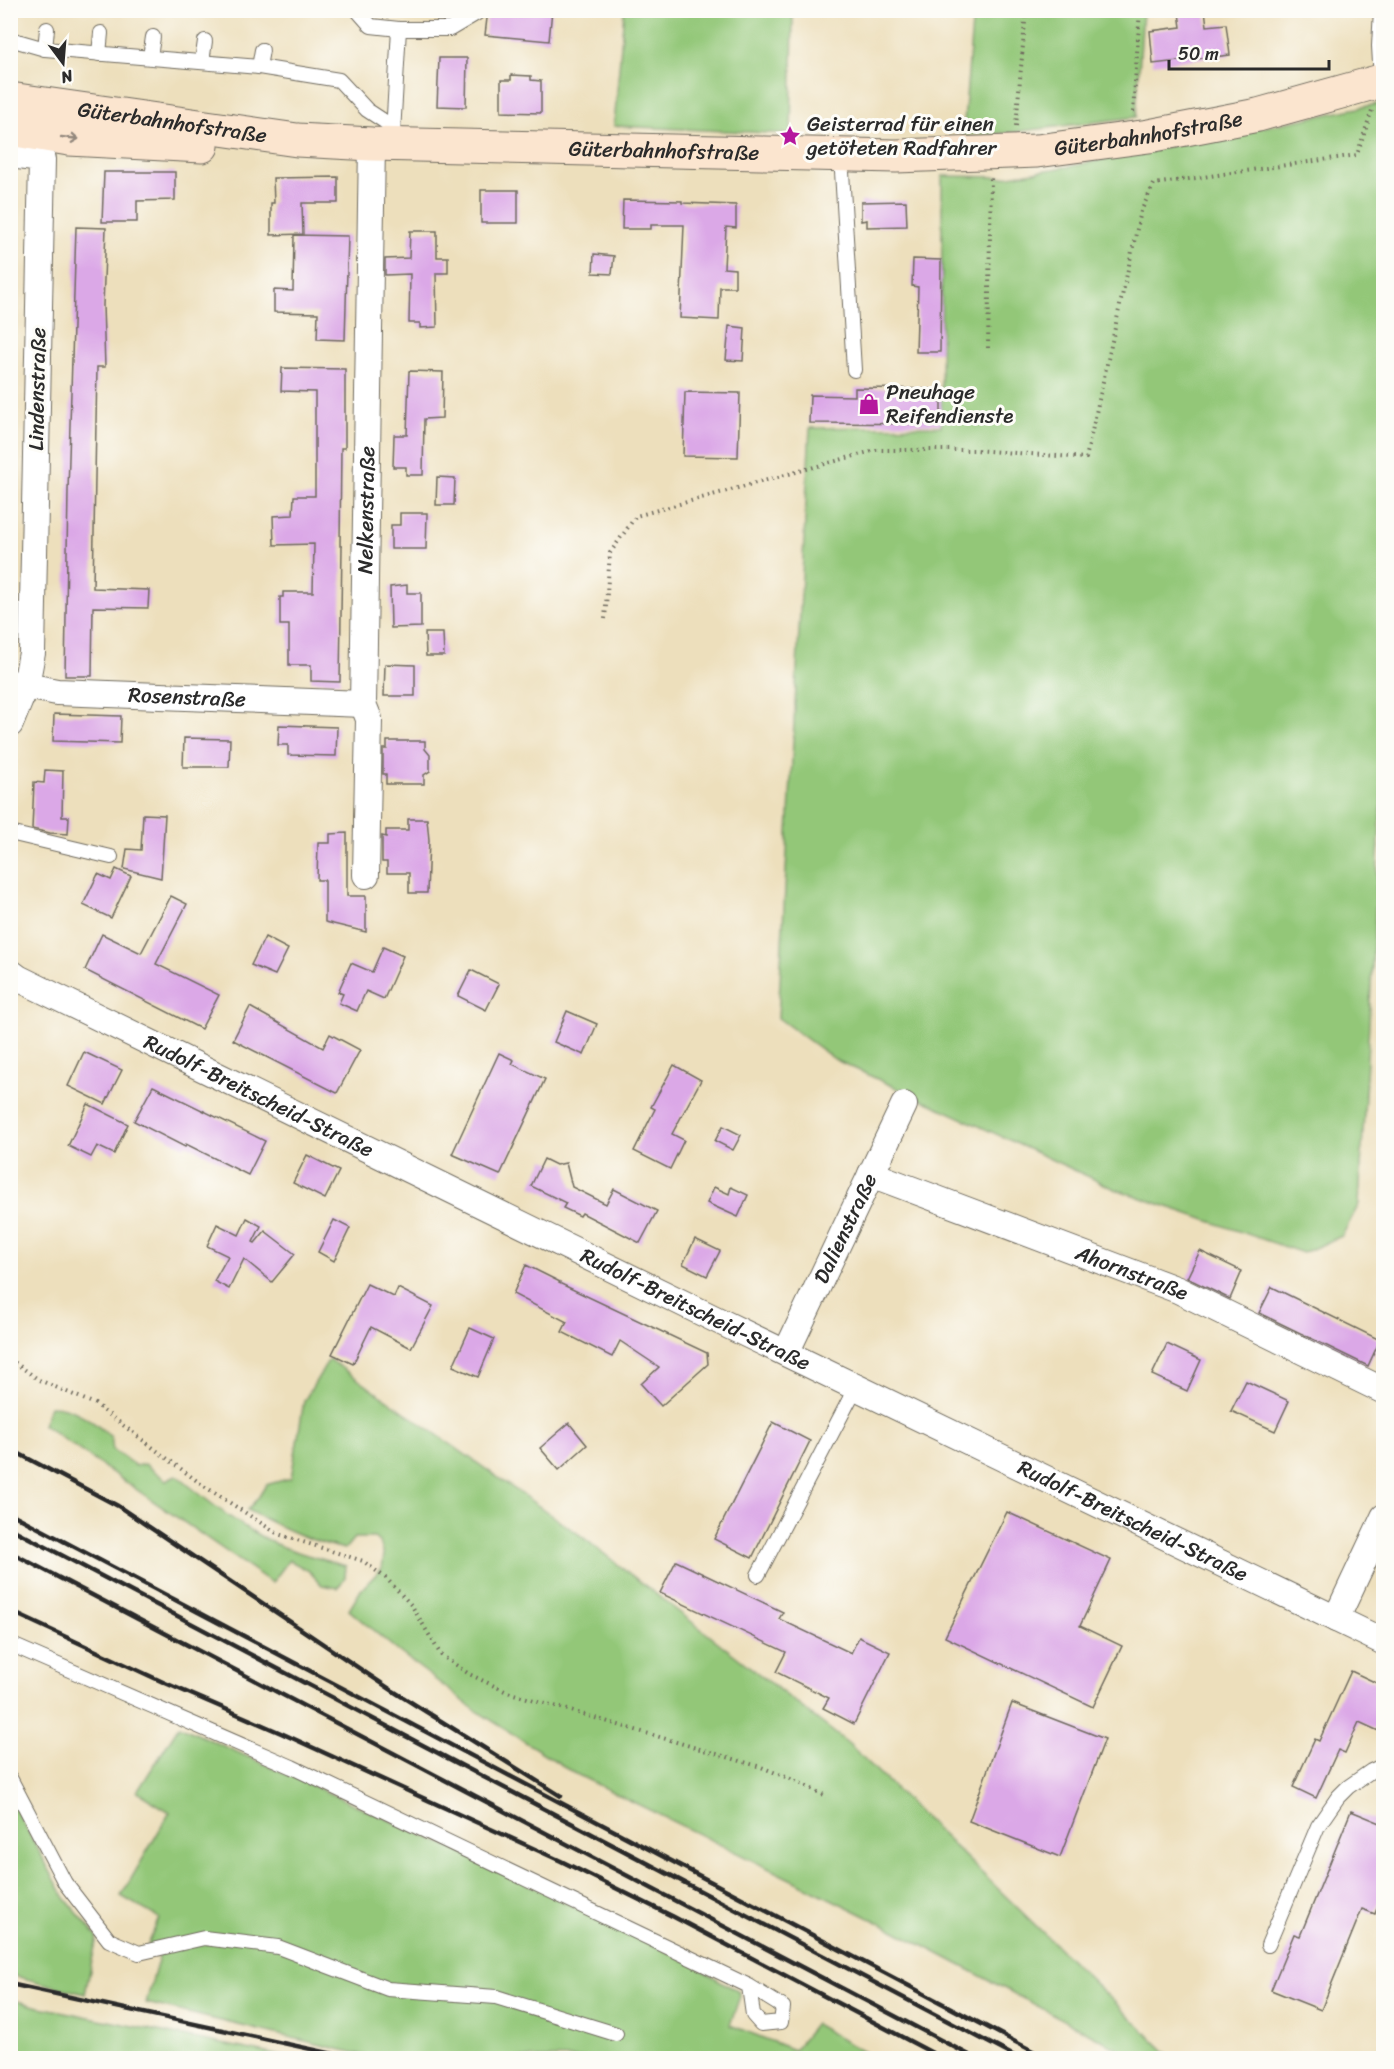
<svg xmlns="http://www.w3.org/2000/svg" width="1394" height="2069" font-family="Sriracha,sans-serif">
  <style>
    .green { fill: #93c778; stroke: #5f7952; stroke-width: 1.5 }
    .building { fill: #dba8e7 }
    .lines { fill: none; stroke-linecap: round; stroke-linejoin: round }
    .service-casing { stroke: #6f6a5e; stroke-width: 16 }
    .minor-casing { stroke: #6f6a5e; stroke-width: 28 }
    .secondary-casing { stroke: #6f6a5e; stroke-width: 35 }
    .path { stroke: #6f6a5e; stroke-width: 4; stroke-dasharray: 1.5 4.5; stroke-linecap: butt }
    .service { stroke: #fff; stroke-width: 14 }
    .minor { stroke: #fff; stroke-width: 26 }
    .secondary { stroke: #fbe5cf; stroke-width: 33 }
    .rail { stroke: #2b2b2b; stroke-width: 4.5 }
    .oneway { stroke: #93887d }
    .labels { text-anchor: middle; stroke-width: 6; stroke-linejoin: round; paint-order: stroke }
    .street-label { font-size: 21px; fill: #2b2b2b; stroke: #fdfcf7 }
    .poi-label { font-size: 21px; fill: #2b2b2b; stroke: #fdfcf7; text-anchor: start }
  </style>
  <rect width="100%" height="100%" fill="#fdfcf7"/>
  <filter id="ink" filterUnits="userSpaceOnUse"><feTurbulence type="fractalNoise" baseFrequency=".0167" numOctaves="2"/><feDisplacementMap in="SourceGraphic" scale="12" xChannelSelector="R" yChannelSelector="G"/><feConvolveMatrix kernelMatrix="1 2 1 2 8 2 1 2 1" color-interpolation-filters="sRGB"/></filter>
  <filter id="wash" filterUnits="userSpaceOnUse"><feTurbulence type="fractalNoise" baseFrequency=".008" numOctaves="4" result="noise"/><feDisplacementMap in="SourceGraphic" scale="24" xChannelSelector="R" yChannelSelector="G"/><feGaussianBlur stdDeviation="1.35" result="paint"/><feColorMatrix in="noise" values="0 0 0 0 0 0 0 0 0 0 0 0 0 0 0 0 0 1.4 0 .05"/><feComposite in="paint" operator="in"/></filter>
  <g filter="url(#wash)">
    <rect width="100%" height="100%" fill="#eddfbc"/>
    <!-- green -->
    <g class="green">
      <path d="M624,11H793L791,134L614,126Z"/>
      <path d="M973,11H1143L1136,117L1006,133L963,135Z"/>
      <path d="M1383,103V770L1359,1204L1342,1236L1303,1253L1115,1189L836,1060L778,1018L810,428L941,426L942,176L1003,177L1072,166Z"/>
      <path d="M329,1359L580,1535L849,1744L1172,2058H1136L882,1924L576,1774L475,1710L398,1651L349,1610L361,1590L382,1568L384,1555L380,1542L374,1538H354L345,1549C308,1541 281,1527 247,1510L258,1498L266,1485L291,1478L304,1401Z"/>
      <path d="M50,1406C74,1406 94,1422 111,1437L113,1450L136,1466L145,1464L166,1480L176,1475C204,1498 231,1520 262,1537C287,1551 318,1558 346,1566L345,1577L338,1588L322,1585L309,1571L289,1560L272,1583L43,1425Z"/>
      <path d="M179,1726L465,1854L691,1963L739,1992L740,1996L730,2025L794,2050L815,2024L874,2058H376L146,2003L162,1946L148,1945L159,1918L121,1896L170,1812L137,1792Z"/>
      <path d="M10,1799L65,1898L97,1937L85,1994L11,1975Z"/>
      <path d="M10,1999L35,2006L291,2058H11Z"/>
    </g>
    <g id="blocks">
      <!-- building -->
      <g class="building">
        <path d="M488,10H552L549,41L485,35Z"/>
        <path d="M1181,10H1205L1207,26L1226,24L1230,55L1153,64L1150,31L1181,27L1179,13H1181Z"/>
        <path d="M439,58H467L466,107L437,106Z"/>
        <path d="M511,75L531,76V80L541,81V113L501,112V80H511Z"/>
        <path d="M104,172H175V200L137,201V222H102Z"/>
        <path d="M338,177V203H302L303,234L271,235V203H274L273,178Z"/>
        <rect x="481" y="190" width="37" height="33"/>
        <path d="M623,200L682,201V203L736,205V228L726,227L724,268L735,269V287H720L719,320L680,318L684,225H651V229H622Z"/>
        <path d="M906,201L907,226L867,227V220L861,221V202Z"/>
        <path d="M76,227L106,228L103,305L105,367H97L93,588L149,590L148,608L93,607L92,676H65L68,491Z"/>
        <path d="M410,231H437V257H448V273H436L437,327L420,328V323H409L410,274L385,275V259L409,258Z"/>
        <path d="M294,235L348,236L345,340L317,339L318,313L274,312V290L293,291Z"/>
        <path d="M594,254L614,256L612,274L593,273Z"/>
        <path d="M913,259L941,260L940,352H916L918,287L912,286Z"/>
        <path d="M729,326L745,328L743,361L726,360Z"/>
        <path d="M282,368L345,369V448H341L340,546H342L340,682L311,681V665H289V625H280V597H283V592H313L314,544L274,545L273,516L293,515L294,496H315V392L281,391Z"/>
        <path d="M409,371L443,372L442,418L424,419L423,475H406V467H393L394,435H407Z"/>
        <path d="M855,388L941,389V424L809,423L810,395L855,396Z"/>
        <path d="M685,392L740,393L738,457L683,456Z"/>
        <path d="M437,477L455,478L454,505H436Z"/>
        <path d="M400,513H427L426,549H391V525H400Z"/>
        <path d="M407,585V593H421V627L391,628L390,587Z"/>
        <path d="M425,633H443L444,656H426Z"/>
        <path d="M385,664L415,665V696H384Z"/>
        <path d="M54,714L121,716L120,743L53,741Z"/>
        <path d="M279,725L337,727L336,756L288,755V745H278Z"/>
        <path d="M184,738L230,739L229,767H183Z"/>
        <path d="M387,741H425V749L430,755V771L424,775V784H386V774H383V749H387Z"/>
        <path d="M45,770L63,771L62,817H69L68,834L50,833L32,829L34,782L44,783Z"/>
        <path d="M143,814L165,815L161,878L124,869L127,849L141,850Z"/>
        <path d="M408,819H427L429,840L427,893H409V873H387V862H382V836L386,837V830H408Z"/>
        <path d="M347,833V896H366V932L325,922V880H317L318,843H330V834Z"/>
        <path d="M116,869L131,876L111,918L83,905L98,874L111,880Z"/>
        <path d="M171,896L187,904L156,964L219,995L201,1029L85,970L102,934L141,953Z"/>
        <path d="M265,937L288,949L275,975L251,965Z"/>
        <path d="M383,947L403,956L384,999L366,991L357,1011L339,1003L343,994L338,992L351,963L372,972Z"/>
        <path d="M471,970L499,984L486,1010L458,996Z"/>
        <path d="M250,1007L323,1048L330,1034L360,1050L337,1093L233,1040Z"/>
        <path d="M567,1011L597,1024L584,1055L554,1042Z"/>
        <path d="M84,1052L122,1070L105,1104L68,1086Z"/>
        <path d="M499,1053L514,1060L512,1064L545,1079L500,1175L452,1154Z"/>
        <path d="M674,1065L701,1080L672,1134L684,1140L670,1169L634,1151L655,1109L651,1107Z"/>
        <path d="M153,1086L265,1141L248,1175L186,1144L185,1147L134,1121Z"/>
        <path d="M88,1104L128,1124L114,1154L97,1146L91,1157L68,1146Z"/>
        <path d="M723,1126L741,1135L733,1150L715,1141Z"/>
        <path d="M307,1155L339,1171L325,1199L293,1183Z"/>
        <path d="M544,1159L556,1165L566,1163L572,1187L606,1204L614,1189L657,1211L640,1243L582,1213L580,1216L563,1208L566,1203L531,1186Z"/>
        <path d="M714,1187L729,1194L731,1187L748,1195L738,1217L707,1203Z"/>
        <path d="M247,1218L261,1226L253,1242L255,1243L265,1231L295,1254L272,1282L244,1259L229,1289L214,1281L228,1256L207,1246L217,1224L239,1235Z"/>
        <path d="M334,1220L350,1228L334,1261L318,1252Z"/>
        <path d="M695,1239L720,1251L707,1276L683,1264Z"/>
        <path d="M1200,1251L1242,1271L1230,1299L1187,1278Z"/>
        <path d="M526,1265L560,1282L559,1283L707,1353L708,1364L661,1406L641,1384L659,1367L620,1341L612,1357L562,1332L567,1322L513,1294Z"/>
        <path d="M367,1284L394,1297L398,1288L433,1306L411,1348L371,1327L353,1364L332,1354Z"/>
        <path d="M1272,1287L1380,1340L1368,1366L1259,1313Z"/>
        <path d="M470,1328L494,1339L478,1377L453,1366Z"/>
        <path d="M1167,1344L1201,1360L1187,1391L1152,1375Z"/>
        <path d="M1246,1381L1289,1401L1275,1431L1231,1411Z"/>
        <path d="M773,1422L810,1441L752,1558L714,1539Z"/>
        <path d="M569,1423L587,1445L559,1470L540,1448Z"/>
        <path d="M1007,1512L1111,1560L1080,1626L1122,1646L1093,1707L945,1637Z"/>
        <path d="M676,1561L783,1612L779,1619L851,1653L859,1637L890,1652L854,1724L823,1708L829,1698L776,1672L786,1652L660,1593Z"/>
        <path d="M1351,1671L1383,1686V1733L1359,1722L1345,1753L1338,1750L1316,1798L1293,1787L1315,1739L1319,1741Z"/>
        <path d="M1012,1703L1105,1739L1060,1857L969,1821Z"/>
        <path d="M1351,1811L1383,1824V1892L1375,1914L1362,1909L1321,2010L1271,1990L1294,1934L1300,1936Z"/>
      </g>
    </g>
  </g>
  <g filter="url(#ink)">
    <use href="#blocks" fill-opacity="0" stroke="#6f6a5e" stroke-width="1.5"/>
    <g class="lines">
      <defs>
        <g id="service">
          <path d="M357,10L371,26L399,29H450L477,13V10"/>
          <path d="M1381,10L1379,46L1381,80"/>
          <path d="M10,39L45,49L259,67L339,80L367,110L393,127"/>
          <path d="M45,49L47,29"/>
          <path d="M99,54L101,33"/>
          <path d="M150,57L153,37"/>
          <path d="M202,62L205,41"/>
          <path d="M259,67L262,50"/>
          <path d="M393,133L399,29"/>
          <path d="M841,155L854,370"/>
          <path d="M10,833L111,857"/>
          <path d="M758,1575L856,1387"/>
          <path d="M10,1644L292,1767L749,1986L783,2007L781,2022L761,2024L753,2015L749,1986"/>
          <path d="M10,1778L65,1883L109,1940L139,1953L204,1938L278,1947L388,1989L496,1997L616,2034"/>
          <path d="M1268,1945L1318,1826L1338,1797L1348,1787L1371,1771L1384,1765"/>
        </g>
        <g id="minor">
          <path d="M10,155L42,159L32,653L26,685L10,724"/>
          <path id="s1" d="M11,683L57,692L363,704"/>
          <path id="s2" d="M366,875L369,719L363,704L372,144"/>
          <path id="s3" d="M10,972L18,978L717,1320L1384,1642"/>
          <path id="s4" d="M871,1174L1178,1290L1384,1391"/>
          <path id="s5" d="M786,1353L904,1105"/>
          <path d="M1336,1619L1384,1517"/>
        </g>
        <g id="secondary">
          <path id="s6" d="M10,99L297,140L372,144L896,156L1037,151L1149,136L1258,115L1384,80"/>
          <path d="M10,129L69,139L202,146"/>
        </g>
      </defs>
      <!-- service casing -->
      <use href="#service" class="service-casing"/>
      <!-- minor casing -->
      <use href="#minor" class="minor-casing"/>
      <!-- secondary casing -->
      <use href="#secondary" class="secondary-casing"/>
      <!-- path -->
      <g class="path">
        <path d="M1133,112L1140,10"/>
        <path d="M1016,126L1026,10"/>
        <path d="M988,348L991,177"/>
        <path d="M605,619L610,553L636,516L876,450H974L1086,458L1141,211L1154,184L1357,155L1372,110"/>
        <path d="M10,1359L39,1380L95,1404L201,1484L278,1534L363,1561L387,1579L412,1606L441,1655L469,1674L507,1692L761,1767L796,1781L826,1796"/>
      </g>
      <!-- service -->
      <use href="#service" class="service"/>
      <!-- minor -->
      <use href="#minor" class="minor"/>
      <!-- secondary -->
      <use href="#secondary" class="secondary"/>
      <!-- rail -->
      <g class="rail">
        <path d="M10,1449L118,1506L393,1691L561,1796"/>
        <path d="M10,1513L1046,2058"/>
        <path d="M10,1528L1018,2058"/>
        <path d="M10,1552L975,2058"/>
        <path d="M10,1611L163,1682L281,1733L561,1861L672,1916L942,2058"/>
        <path d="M10,1984L352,2058"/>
      </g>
    </g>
    <!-- one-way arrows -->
    <defs><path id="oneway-shaft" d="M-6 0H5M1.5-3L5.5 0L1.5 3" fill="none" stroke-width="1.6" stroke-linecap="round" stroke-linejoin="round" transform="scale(1.5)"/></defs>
    <use class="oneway" href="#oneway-shaft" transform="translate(70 138) rotate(6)"/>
  </g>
  <!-- icons -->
  <defs>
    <symbol id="sight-bare" viewBox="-9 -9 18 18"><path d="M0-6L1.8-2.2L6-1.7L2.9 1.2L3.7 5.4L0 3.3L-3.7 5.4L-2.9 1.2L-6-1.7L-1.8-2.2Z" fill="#b5179e" stroke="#fdfcf7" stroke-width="2.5" paint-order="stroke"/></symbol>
    <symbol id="shop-bare" viewBox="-9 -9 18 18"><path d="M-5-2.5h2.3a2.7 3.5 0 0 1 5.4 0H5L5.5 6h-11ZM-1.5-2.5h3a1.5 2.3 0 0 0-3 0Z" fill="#b5179e" stroke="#fdfcf7" stroke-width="2.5" paint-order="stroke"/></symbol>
  </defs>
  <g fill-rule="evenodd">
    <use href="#sight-bare" x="775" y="121" width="30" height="30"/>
    <use href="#shop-bare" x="854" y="389" width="30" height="30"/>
  </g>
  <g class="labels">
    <!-- street labels -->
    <g class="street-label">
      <text dy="7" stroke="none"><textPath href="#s6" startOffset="164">Güterbahnhofstraße</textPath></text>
      <text dy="7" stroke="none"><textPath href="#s6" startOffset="1143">Güterbahnhofstraße</textPath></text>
      <text dy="7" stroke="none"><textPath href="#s6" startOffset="657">Güterbahnhofstraße</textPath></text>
      <text transform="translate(37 389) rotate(-89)" y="7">Lindenstraße</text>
      <text dy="7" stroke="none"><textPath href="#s2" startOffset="366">Nelkenstraße</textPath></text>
      <text dy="7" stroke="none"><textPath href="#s1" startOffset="177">Rosenstraße</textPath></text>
      <text dy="7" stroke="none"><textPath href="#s3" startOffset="278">Rudolf-Breitscheid-Straße</textPath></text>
      <text dy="7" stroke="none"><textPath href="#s5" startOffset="138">Dalienstraße</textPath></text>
      <text dy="7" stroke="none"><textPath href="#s4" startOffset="279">Ahornstraße</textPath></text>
      <text dy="7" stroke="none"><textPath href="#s3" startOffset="764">Rudolf-Breitscheid-Straße</textPath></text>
      <text dy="7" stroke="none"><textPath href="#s3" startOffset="1250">Rudolf-Breitscheid-Straße</textPath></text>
    </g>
    <!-- poi labels -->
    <g class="poi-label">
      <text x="807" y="131">Geisterrad für einen<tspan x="807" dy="24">getöteten Radfahrer</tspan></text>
      <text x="886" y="399">Pneuhage<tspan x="886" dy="24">Reifendienste</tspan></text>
    </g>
  </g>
  <!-- margin -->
  <rect width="1394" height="2069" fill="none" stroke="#fdfcf7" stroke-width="36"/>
  <!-- north arrow -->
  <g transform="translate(63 63) rotate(164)" stroke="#fdfcf7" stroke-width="4.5" paint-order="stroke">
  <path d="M0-4.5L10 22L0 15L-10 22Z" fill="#2b2b2b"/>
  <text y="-9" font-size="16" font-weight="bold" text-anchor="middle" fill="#2b2b2b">N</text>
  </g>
  <!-- scale -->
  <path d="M1169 60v9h160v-9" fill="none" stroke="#2b2b2b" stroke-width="3"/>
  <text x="1178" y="60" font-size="18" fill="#2b2b2b" stroke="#fdfcf7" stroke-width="4.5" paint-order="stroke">50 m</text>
</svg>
